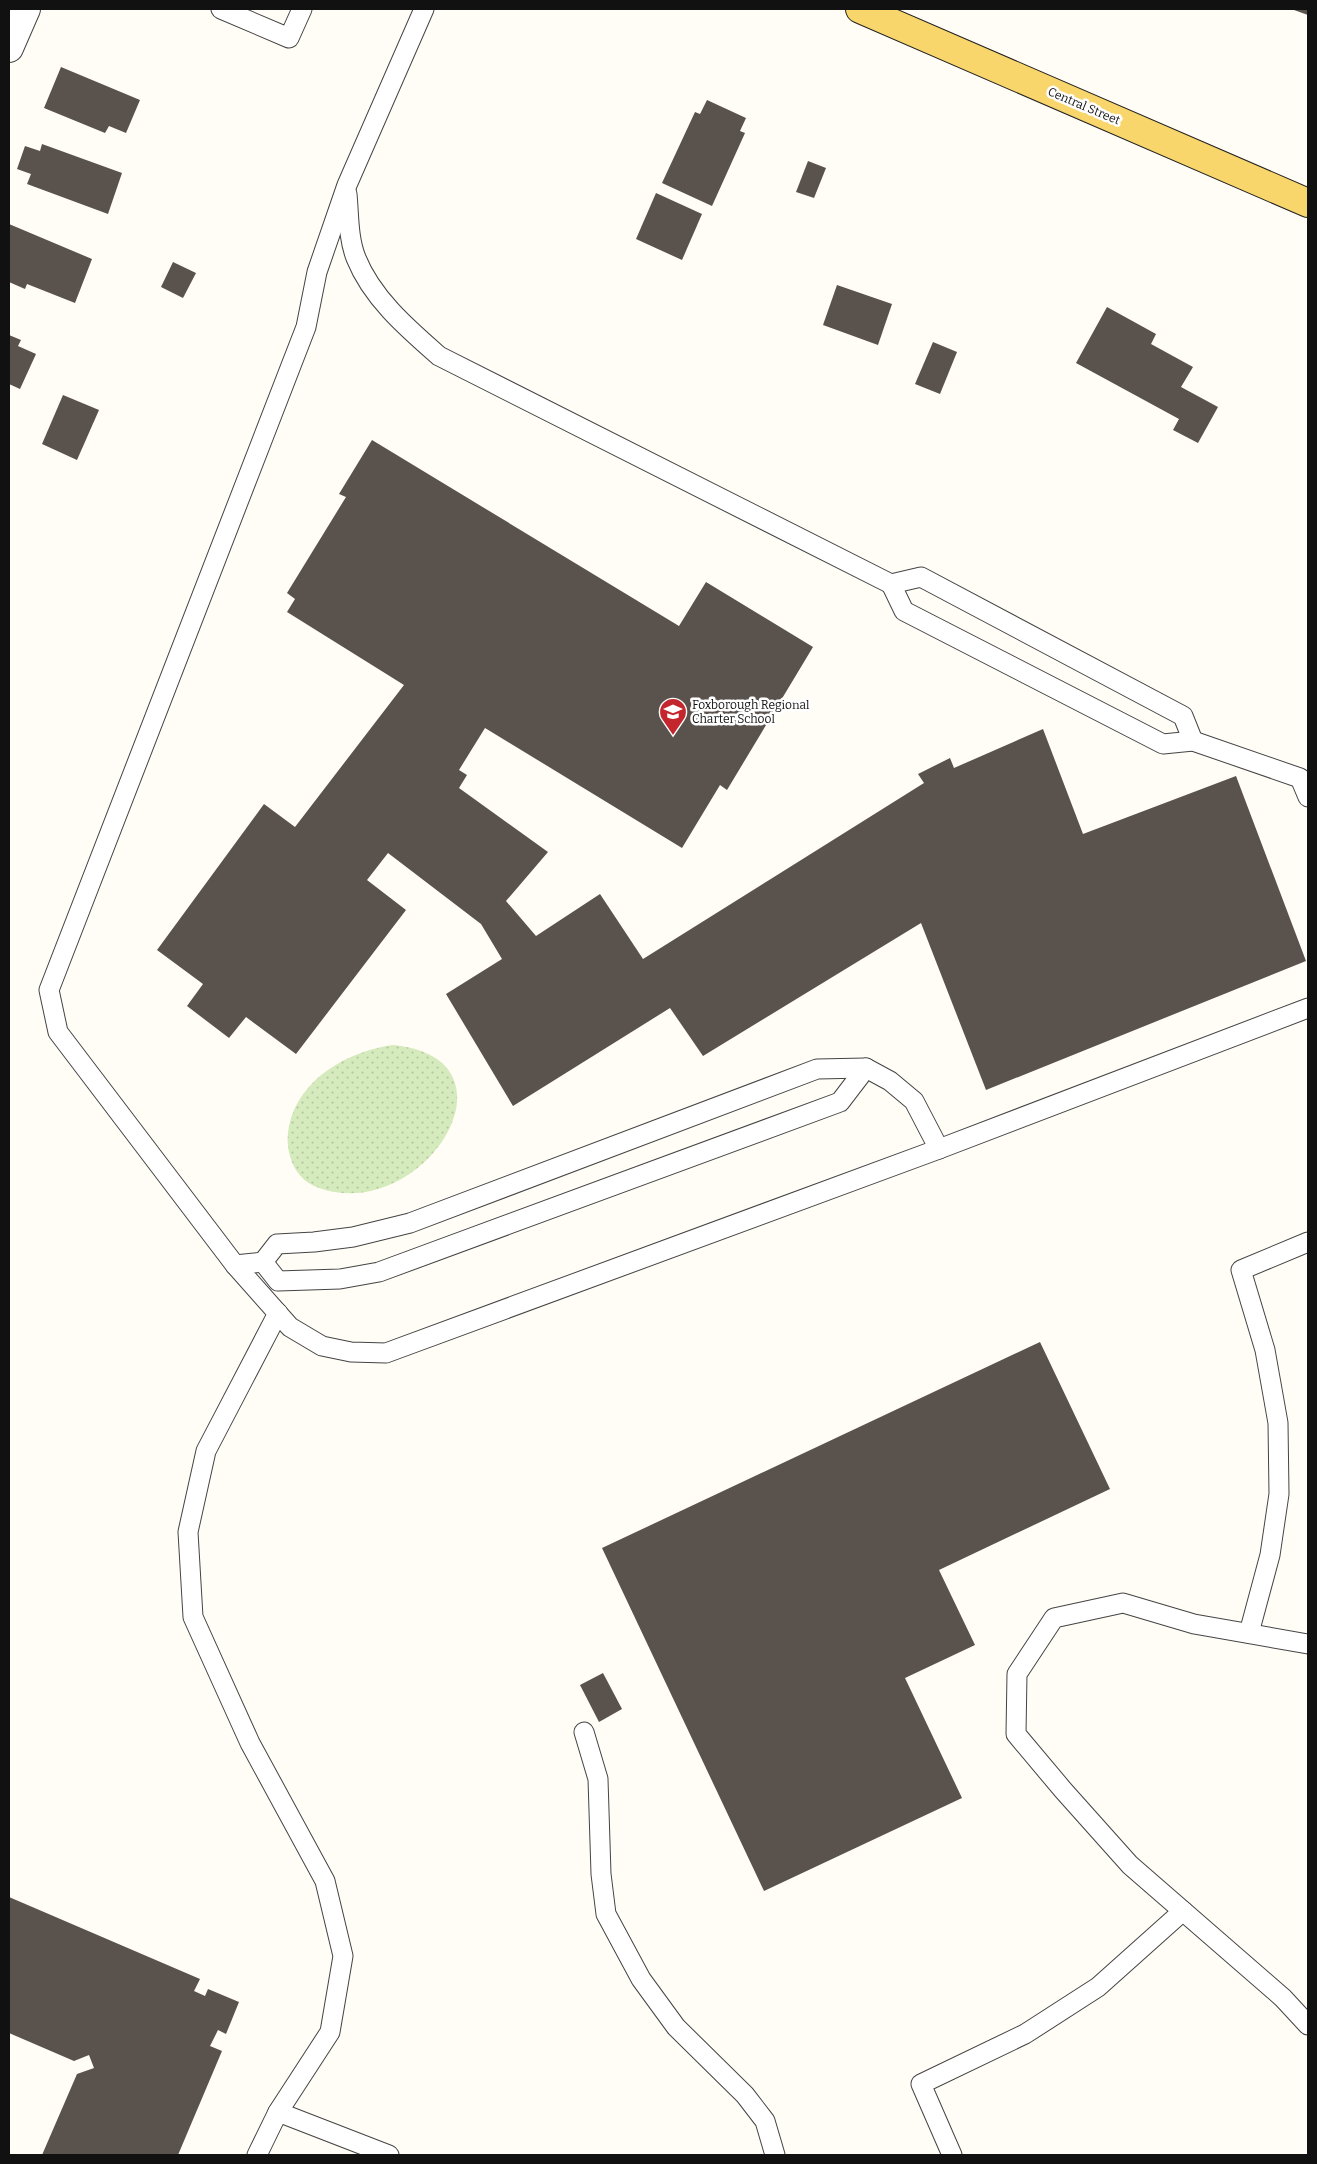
<svg xmlns="http://www.w3.org/2000/svg" width="1317" height="2164" font-family="Bitter,serif">
  <style>
    .park { fill: url(#park-dots) }
    .building { fill: #5a524d }
    .lines { fill: none; stroke-linecap: round; stroke-linejoin: round }
    .service-casing { stroke: #444; stroke-width: 21 }
    .minor-casing { stroke: #444; stroke-width: 30 }
    .primary-casing { stroke: #222; stroke-width: 30 }
    .service { stroke: #fff; stroke-width: 19 }
    .minor { stroke: #fff; stroke-width: 28 }
    .primary { stroke: #f9d66b; stroke-width: 28 }
    .labels { text-anchor: middle; stroke-width: 5; stroke-linejoin: round; paint-order: stroke }
    .street-label { font-size: 12px; fill: #111; stroke: #fff }
    .poi-label { font-size: 12px; fill: #111; stroke: #fff; text-anchor: start }
  </style>
  <defs>
    <pattern id="park-dots" width="8" height="8" patternUnits="userSpaceOnUse" patternTransform="scale(1.25)"><rect width="8" height="8" fill="#d5ebbd"/><path d="M2 2h.1M6 6h.1" fill="none" stroke="#b6c8a1" stroke-width="1.8" stroke-linecap="round"/></pattern>
  </defs>
  <rect width="100%" height="100%" fill="#fffdf5"/>
  <!-- park -->
  <path class="park" d="M393,1045C528,1058 424,1225 319,1188C304,1183 294,1171 290,1156C287,1146 287,1136 289,1126C299,1078 349,1051 393,1045Z"/>
  <!-- building -->
  <g class="building">
    <path d="M1294,9H1308V15L1294,10Z"/>
    <path d="M61,67L140,100L126,133L109,126L105,133L44,108Z"/>
    <path d="M707,100L746,118L740,131L745,133L712,206L662,183L695,112L700,114Z"/>
    <path d="M42,144L122,173L108,214L27,184L31,174L17,169L25,146L40,151Z"/>
    <path d="M808,161L826,168L814,198L796,192Z"/>
    <path d="M656,193L702,214L682,260L636,239Z"/>
    <path d="M9,224L92,259L75,303L27,284L25,289L9,282Z"/>
    <path d="M173,262L196,273L183,298L161,287Z"/>
    <path d="M837,285L892,304L878,345L823,325Z"/>
    <path d="M1107,307L1156,334L1151,344L1193,367L1181,387L1218,407L1198,443L1173,430L1179,419L1076,363Z"/>
    <path d="M9,335L21,340L18,346L36,354L20,389L9,384Z"/>
    <path d="M933,342L957,352L940,394L915,384Z"/>
    <path d="M63,395L99,410L77,460L42,444Z"/>
    <path d="M372,440L679,626L706,582L813,647L727,790L720,785L682,848L485,728L459,770L467,775L459,788L548,852L506,901L536,936L600,894L643,959L924,783L918,774L950,758L954,768L1043,729L1083,834L1236,776L1306,961L986,1090L921,923L703,1056L670,1008L513,1106L446,994L502,959L481,924L388,853L367,880L406,910L296,1054L246,1017L229,1038L187,1006L203,984L157,950L264,804L295,827L404,685L287,612L295,599L287,593L346,497L339,494Z"/>
    <path d="M1040,1342L1110,1489L939,1570L975,1645L905,1678L962,1798L764,1891L602,1548Z"/>
    <path d="M603,1673L622,1709L599,1722L580,1685Z"/>
    <path d="M9,1897L200,1979L194,1991L205,1996L208,1989L239,2002L226,2034L218,2030L210,2046L222,2051L178,2155H42L77,2074L94,2068L89,2055L74,2061L9,2033Z"/>
  </g>
  <g class="lines">
    <defs>
      <g id="service">
        <path d="M221,9L289,38L302,9"/>
        <path d="M424,9L347,185L317,272L306,327L49,990L58,1032L235,1265L290,1327L322,1346L351,1352L386,1353L939,1149L1308,1008"/>
        <path d="M347,194C349,214 348,238 356,258C372,298 407,328 439,356L891,584L921,577L1183,716L1193,741"/>
        <path d="M891,584L904,611L1163,744L1193,741L1300,778L1308,797"/>
        <path d="M263,1262L278,1281L340,1279L379,1272L840,1102L866,1068"/>
        <path d="M235,1265L263,1262L277,1244L314,1242L353,1237L410,1223L817,1069L866,1068L890,1081L914,1101L939,1149"/>
        <path d="M1249,1633L1270,1555L1279,1494L1278,1423L1265,1350L1241,1270L1308,1242"/>
        <path d="M1308,1644L1194,1624L1123,1603L1054,1618L1017,1674L1016,1734L1063,1790L1130,1865L1283,1998L1308,2025"/>
        <path d="M584,1732L598,1779L601,1874L606,1914L641,1979L676,2027L745,2095L765,2121L775,2155"/>
        <path d="M278,2112L330,2032L343,1956L325,1881L250,1743L193,1617L188,1532L206,1451L278,1313"/>
        <path d="M257,2155L278,2112L389,2155"/>
        <path d="M952,2155L921,2084L1025,2034L1098,1987L1183,1911"/>
      </g>
      <path id="minor" d="M9,48L26,9"/>
      <path id="primary" d="M860,9L1308,203"/>
    </defs>
    <!-- service casing -->
    <use href="#service" class="service-casing"/>
    <!-- minor casing -->
    <use href="#minor" class="minor-casing"/>
    <!-- primary casing -->
    <use href="#primary" class="primary-casing"/>
    <!-- service -->
    <use href="#service" class="service"/>
    <!-- minor -->
    <use href="#minor" class="minor"/>
    <!-- primary -->
    <use href="#primary" class="primary"/>
  </g>
  <!-- icons -->
  <defs>
    <symbol id="school-pin" viewBox="-11 -11 22 30"><path d="M0 17L-7.5 6A9.5 9.5 0 1 1 7.5 6Z" fill="#c4262e" stroke="#fff"/><path d="M0-5L7-2L0 1L-7-2ZM-4 1L0 2.5L4 1V4Q0 6-4 4Z" fill="#fff"/></symbol>
  </defs>
  <g fill-rule="evenodd">
    <use href="#school-pin" x="657" y="696" width="32" height="43"/>
  </g>
  <g class="labels">
    <!-- street labels -->
    <g class="street-label">
      <text transform="translate(1084 106) rotate(23)" y="4">Central Street</text>
    </g>
    <!-- poi labels -->
    <g class="poi-label">
      <text x="692" y="709">Foxborough Regional<tspan x="692" dy="14">Charter School</tspan></text>
    </g>
  </g>
  <!-- border -->
  <rect width="1317" height="2164" fill="none" stroke="#111111" stroke-width="20"/>
</svg>
